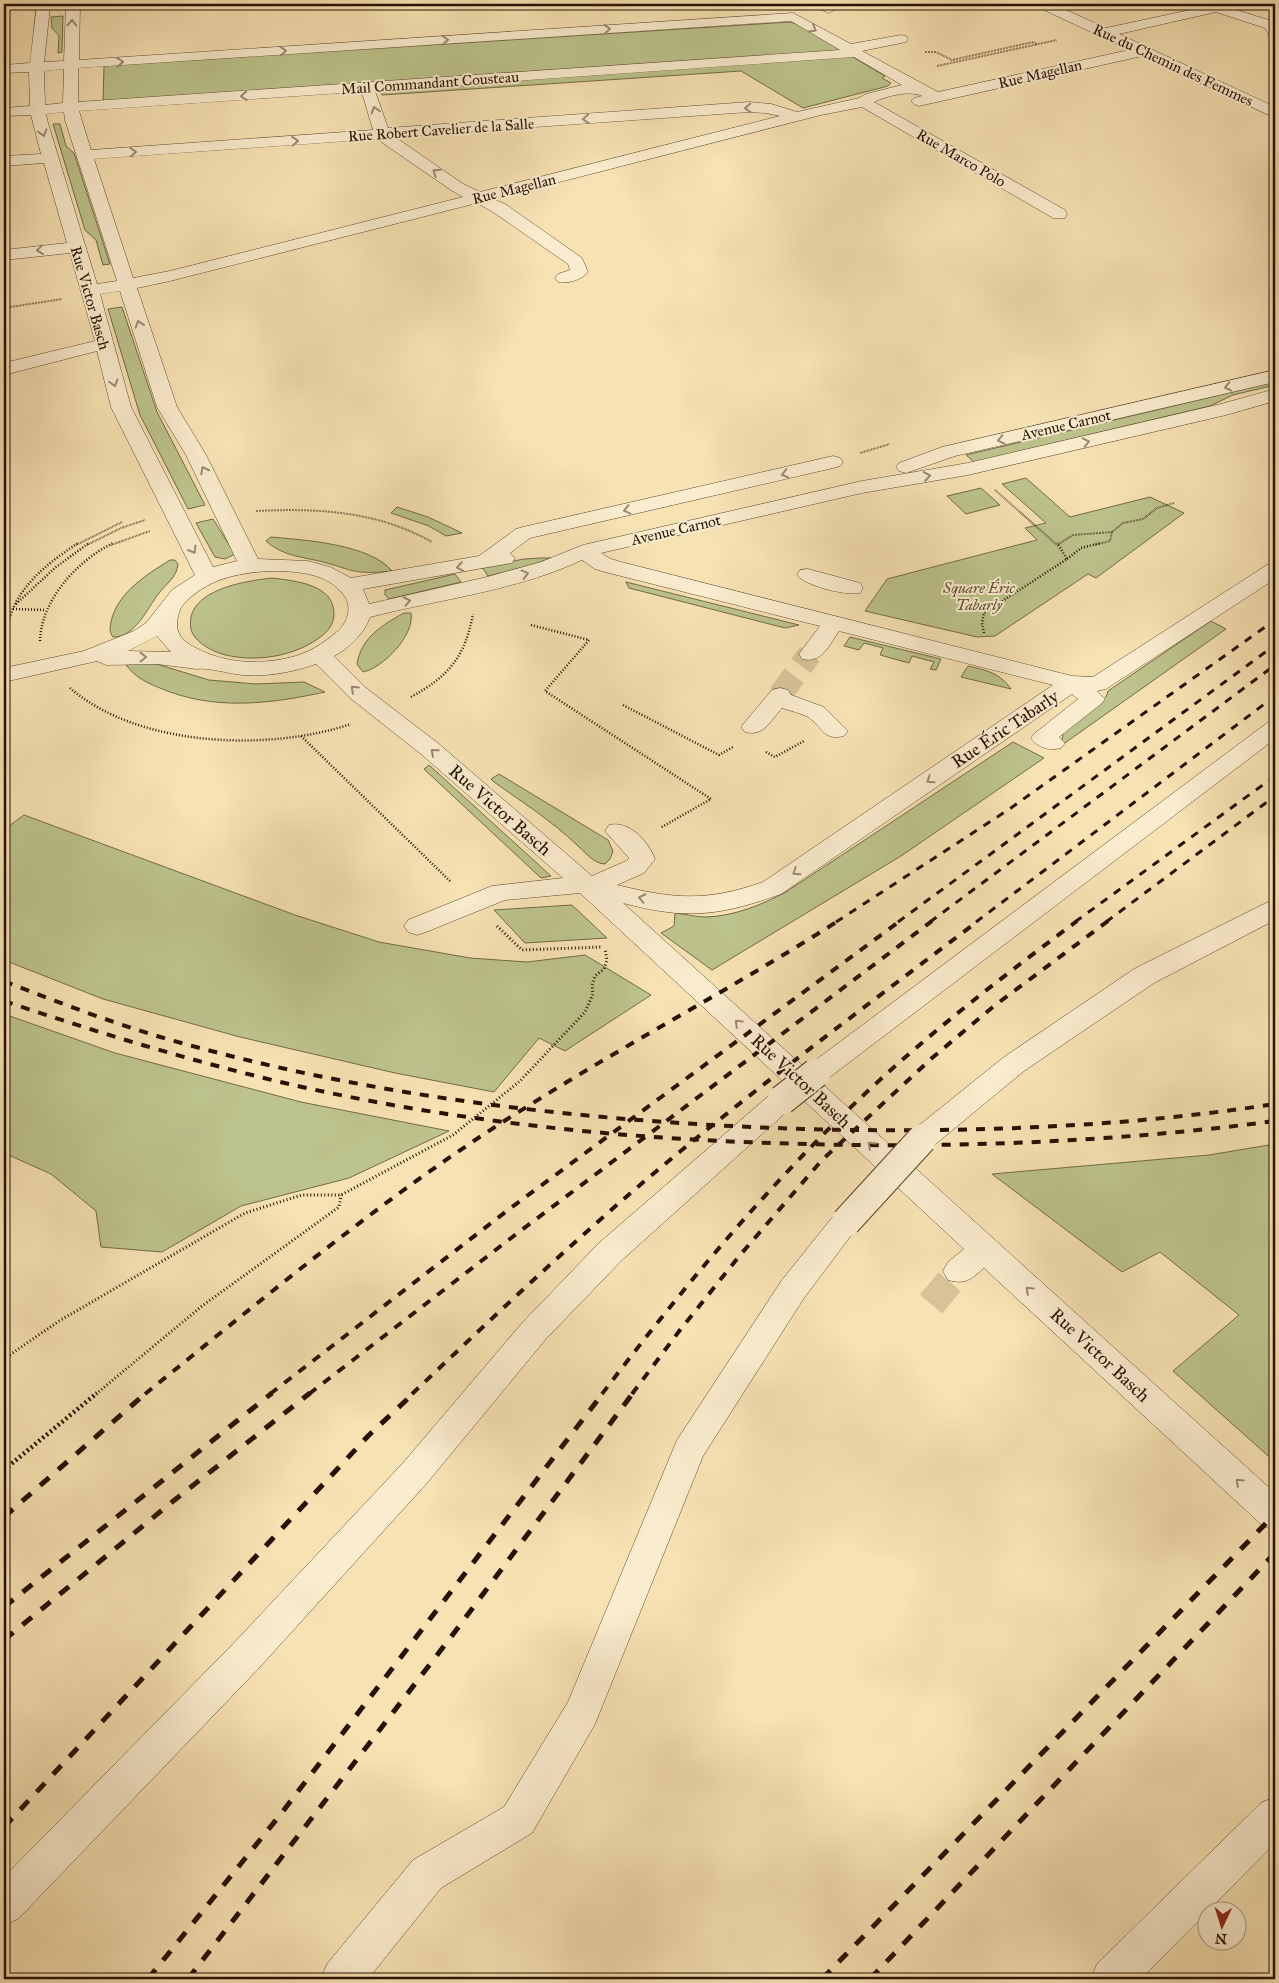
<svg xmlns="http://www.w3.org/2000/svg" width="1279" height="1983" font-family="'IM FELL Great Primer',serif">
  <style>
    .green { fill: #bdc38c; stroke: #726a46 }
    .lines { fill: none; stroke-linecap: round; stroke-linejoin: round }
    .minor-tunnel-far1 { stroke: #d8c298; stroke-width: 24; stroke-dasharray: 24 12; stroke-linecap: butt }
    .minor-tunnel { stroke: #d8c298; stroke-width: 29; stroke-dasharray: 29 15; stroke-linecap: butt }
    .minor-casing { stroke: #5b442e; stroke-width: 1 }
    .path-far3 { stroke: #271001; stroke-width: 2; stroke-dasharray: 0.5 1; stroke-linecap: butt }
    .path-far2 { stroke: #271001; stroke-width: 2.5; stroke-dasharray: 1 2; stroke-linecap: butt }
    .path-far1 { stroke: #271001; stroke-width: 3; stroke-dasharray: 1 2.5; stroke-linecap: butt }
    .path { stroke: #271001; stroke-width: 4.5; stroke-dasharray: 2 3; stroke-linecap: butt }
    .minor { fill: #faecce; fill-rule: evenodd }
    .rail-far2 { stroke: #271001; stroke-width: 3; stroke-dasharray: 8 8; stroke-linecap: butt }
    .rail-far1 { stroke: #271001; stroke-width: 4; stroke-dasharray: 9 9; stroke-linecap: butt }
    .rail { stroke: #271001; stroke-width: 5; stroke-dasharray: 12 12; stroke-linecap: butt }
    .minor-bridge-casing { stroke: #5b442e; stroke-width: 31; stroke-linecap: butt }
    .minor-bridge { stroke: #faecce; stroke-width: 29 }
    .oneway { stroke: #9b8972 }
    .labels { text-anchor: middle; stroke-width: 4; stroke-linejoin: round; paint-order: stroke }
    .far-street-label { font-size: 15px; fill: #271001; stroke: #faecce }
    .far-park-label { font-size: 15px; font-style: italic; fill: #5c4f32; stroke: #faecce }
    .street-label { font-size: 18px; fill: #271001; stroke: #faecce }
  </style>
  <rect width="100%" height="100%" fill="#f7e2b3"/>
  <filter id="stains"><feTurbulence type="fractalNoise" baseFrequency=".004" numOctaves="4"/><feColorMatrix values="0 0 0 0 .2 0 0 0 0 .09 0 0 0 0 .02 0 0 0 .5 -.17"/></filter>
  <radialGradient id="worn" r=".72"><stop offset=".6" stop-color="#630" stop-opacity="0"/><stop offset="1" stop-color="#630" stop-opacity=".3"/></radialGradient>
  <!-- green -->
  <g class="green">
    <path d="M63,16L62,52L58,53L59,36L52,28L51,17Z"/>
    <path d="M790,22L797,24L885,76L882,78L891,83L888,86L803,108L741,71L382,95L379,88L103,102L104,66Z"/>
    <path d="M53,124H60L66,146L74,153L110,264L103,265L96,240L85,230Z"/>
    <path d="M122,307L157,412L205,505L188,509L140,415L108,309Z"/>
    <path d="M1275,382V385L1233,395L1210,406L974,462L966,455Z"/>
    <path d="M1026,478L1070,517L1150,497L1184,513L1096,578L1088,574L995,636L977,637L865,611L887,579L1037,540L1025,528L1046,523L1002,484Z"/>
    <path d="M981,488L1000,505L966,514L947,496Z"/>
    <path d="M397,507L428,517L462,533L446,536L429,526L391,513Z"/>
    <path d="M213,519L235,554L225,559L215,557L196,523Z"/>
    <path d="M271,537C304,540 370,544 392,571C381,572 371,573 361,572C350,571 338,566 327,563C306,557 283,557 266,541Z"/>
    <path d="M541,558H551L529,566L488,576L482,567L524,559Z"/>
    <path d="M170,560H175L178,564C177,577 167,583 159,593C148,607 135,638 113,637C109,632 110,628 111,622C117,593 146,575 170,560Z"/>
    <path d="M455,574L461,582L389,599L385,595V590Z"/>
    <path d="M272,578C295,581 335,584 334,615C334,622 329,630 324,634C298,657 251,664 219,653C208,649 193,640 191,629C184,590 245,581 272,578Z"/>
    <path d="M626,582L799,625L785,628L629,588Z"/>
    <path d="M404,613H411C415,635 383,668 363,672L357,664C361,638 382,625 404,613Z"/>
    <path d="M1211,621L1226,629L1062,745L1063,732L1106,697L1108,691Z"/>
    <path d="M850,637L941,659L936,670L930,669L934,662L912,656L909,663L880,655L883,648L864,643L859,650L844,646Z"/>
    <path d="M150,662L209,680L256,684L304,682L325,692C270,704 213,711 160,688C147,683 135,677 126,665Z"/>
    <path d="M968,666C986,670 1000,673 1011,689L961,677Z"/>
    <path d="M1013,742L1044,758L901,856L712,970L661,933L674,926L675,913C685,914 696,917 706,917C735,916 761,905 786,892Z"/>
    <path d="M429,765L551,876L541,878L424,769Z"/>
    <path d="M499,774L608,840L613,851L610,859L605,864C594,864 585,852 577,845C552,821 522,802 494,782L491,779Z"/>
    <path d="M24,815L295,915L379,942L470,958L527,962L585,955L651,995L565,1051L539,1038L494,1092L395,1073L240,1037L103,999L4,960V827L6,828Z"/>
    <path d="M572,905L607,938L525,943L494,910Z"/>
    <path d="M4,1014L115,1053L301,1102L449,1131L349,1178L241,1206L162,1252L101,1247L96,1211L51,1174L4,1153Z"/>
    <path d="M1275,1144V1462L1173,1371L1239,1315L1160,1252L1122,1272L992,1174L1209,1155Z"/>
  </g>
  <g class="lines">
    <!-- minor-tunnel-far1 -->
    <path class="minor-tunnel-far1" d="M780,695L810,654"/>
    <!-- minor-tunnel -->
    <path class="minor-tunnel" d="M931,1304L959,1271"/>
    <defs>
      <g id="minor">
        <path d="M4,4H24L22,7L4,11Z"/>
        <path d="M37,4H52L50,7L44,62L64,61L66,4H80L79,60L793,13L851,44L901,35L906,36L908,39L906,42L862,51L938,92L1129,50L1038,7L1036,4H1053L1106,28L1218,4H1242L1240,7L1233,9L1275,22V38L1270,37L1265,28L1216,12L1119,34L1275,107V118L1142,56L919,106L914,104L911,101L914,98L922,96C910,90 886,96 874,102L1065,210L1067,214L1065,218H1053L862,107L821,115L493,199L505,204L582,258L588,272C582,280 567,284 558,282L555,278L558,274L570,270L568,264L493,212L477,203L170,281L137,288L177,407L206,455L258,559L308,561L330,567L351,578L479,556L516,529L523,527L833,456L840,458L843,462L840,466L833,468L530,538L510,553L515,558L512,563L363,589L369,604L487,577L541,562L583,545L862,481L968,463L1221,404L1275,389V401L1226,415L968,475L862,493L601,553L611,559L621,562L1072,676L1093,677L1267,565L1275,564V579L1106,689L1097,691L1105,699L1101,704L1059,737L1065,743L1061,748C1050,751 1038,748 1031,738L1035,733L1078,699L1072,694L781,894C719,916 687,920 623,903L805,1068L1267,723L1275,721V739L826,1080L820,1082L1275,1493V1530L1263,1526L984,1268C971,1279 966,1285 948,1280L943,1271L948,1262L964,1249L580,893L505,900L426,932L417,935L408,932L404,926L408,920L492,886L563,878L421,754L350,698L316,664C293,672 268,677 243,675C231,674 206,667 197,669L157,664L106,665L97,661L4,682V668L84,651L134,631L146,623L172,590L195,575L111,407L97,351L4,375V363L95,341L70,253L4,260V250L67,243L44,163L4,166V156L41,154L31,115L4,116V108L30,106L29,72L4,73V65L30,63ZM791,21L840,50L78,102V68ZM854,57L902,85L866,94L859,98L797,112L771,104L749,102L388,128L375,91ZM64,69L63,103L45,105L44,71ZM358,92L363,96L373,130L91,150L79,111ZM64,112L65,120L117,281L97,284L48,123L46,114ZM749,112L766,113L780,116L480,192L463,184L395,137ZM377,139L451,190L463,197L170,271L133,278L94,159ZM120,291L157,407L186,455L237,561L213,567L131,407L100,294ZM582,560L595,569L605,572L820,626L799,654L802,659C822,664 829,645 839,631L1053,685L763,882C706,902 674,899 617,885L644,873L655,859C648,841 629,820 609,825L605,831L629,858L626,861L592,876L439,744L366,688L334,656C349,648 364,634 370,617C440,599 516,591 582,560ZM269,571C295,571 326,572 343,594C353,605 348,622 338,631C323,644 307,654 288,658C257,665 224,663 196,648C186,643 178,637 177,626C177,619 179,609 183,605C206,579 237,573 269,571ZM157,636L171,652L128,651Z"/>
        <path d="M813,4H830L836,9L829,13L815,7Z"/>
        <path d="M1275,370V382L955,456L906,473L899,471L896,467L899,463L942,447Z"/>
        <path d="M808,569L860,583L863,588L860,593C847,596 805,586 797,575L800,570Z"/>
        <path d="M780,688L788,690L791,695L824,707L848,731L844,736C823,741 823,727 808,717C801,713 790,711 782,708C770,721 764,737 745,732L741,727L745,722L772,690Z"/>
        <path d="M1275,900V920L1154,983L1024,1071L932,1147L922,1150L912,1147L907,1139L912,1131L1004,1057L1134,969L1266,903Z"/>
        <path d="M782,1090L792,1093L797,1100L792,1107L621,1261L545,1340L427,1483L258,1669L18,1919L4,1925V1877L232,1645L403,1463L523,1322L599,1243L772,1093Z"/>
        <path d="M846,1210L857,1214L861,1222L804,1298L703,1456L595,1724L532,1833L441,1888L368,1979H321L327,1964L413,1860L504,1807L568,1702L677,1440L782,1280L835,1214Z"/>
        <path d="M1275,1797V1843L1209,1910H1206V1913L1141,1979H1091L1097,1964L1261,1803Z"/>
      </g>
    </defs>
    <!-- minor casing -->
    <use href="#minor" class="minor-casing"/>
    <!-- path-far3 -->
    <g class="path-far3">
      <path d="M925,52H936L952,60L1033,42L1037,44"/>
      <path d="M937,66L1057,40"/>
      <path d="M4,308L62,299"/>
      <path d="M860,453L890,444"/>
      <path d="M995,490L1056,544"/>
      <path d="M256,511C318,508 377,511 432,542"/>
      <path d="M76,545L122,522"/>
      <path d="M87,545L121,528L145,520"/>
      <path d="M111,545L150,531"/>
      <path d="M1057,545L1073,535L1112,532L1123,523L1143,519L1157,508L1174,503"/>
      <path d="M1095,545L1110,541L1112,532"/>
    </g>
    <!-- path-far2 -->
    <g class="path-far2">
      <path d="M1067,559L1081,548L1100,543"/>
      <path d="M16,604L56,567L89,543"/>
      <path d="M13,609L46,610"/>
      <path d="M531,625L589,640L545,691L711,799L660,828"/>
      <path d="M984,633L982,623L984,613L1067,559L1057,543"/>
      <path d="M40,641C41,600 77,561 113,543"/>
      <path d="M7,648C7,640 7,632 8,624C16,587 48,563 78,543"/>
      <path d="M70,688C138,747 268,752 351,724"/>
      <path d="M411,697C449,676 465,657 473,614"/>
      <path d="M623,705L719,755L733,747"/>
      <path d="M301,736L451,882"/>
      <path d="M766,752L775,757L804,741"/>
    </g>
    <!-- path-far1 -->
    <g class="path-far1">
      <path d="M497,926L522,950L602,947"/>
      <path d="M4,1359L59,1321L245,1213L302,1195H341L453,1135L520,1081L585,1012L593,994L592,985L595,976L604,969L607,960L605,949"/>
      <path d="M96,1394L202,1306L339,1207L341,1195"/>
    </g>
    <!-- path -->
    <path class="path" d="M4,1470L97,1393"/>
    <!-- minor -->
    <use href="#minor" class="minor"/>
    <!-- rail-far2 -->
    <g class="rail-far2">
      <path d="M836,922L1008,810L1275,620"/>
      <path d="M898,922L1275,645"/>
      <path d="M930,922L1275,665"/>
      <path d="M976,922L1275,696"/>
      <path d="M1075,922L1275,776"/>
      <path d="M1106,922L1275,796"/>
    </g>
    <!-- rail-far1 -->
    <g class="rail-far1">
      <path d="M4,981C54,1001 105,1020 157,1036C365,1097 586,1122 803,1129C961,1133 1118,1128 1275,1104"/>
      <path d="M4,1001C102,1034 201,1064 302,1087C456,1121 614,1138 771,1143C940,1149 1108,1143 1275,1121"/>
      <path d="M145,1394C269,1294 397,1186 533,1103C633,1040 738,985 838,921"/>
      <path d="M270,1394L512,1207L900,921"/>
      <path d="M309,1394L515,1235L932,921"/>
      <path d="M412,1394C489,1321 566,1248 647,1179C754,1089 866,1006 978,921"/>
      <path d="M602,1394C678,1294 758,1197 849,1109C920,1040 998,980 1077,921"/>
      <path d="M632,1394L680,1330L741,1254L822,1160L932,1058L994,1006L1108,921"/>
    </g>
    <!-- rail -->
    <g class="rail">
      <path d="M4,1517L146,1393"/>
      <path d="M4,1607L272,1393"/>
      <path d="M4,1640L172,1502L310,1393"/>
      <path d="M4,1827L369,1435L414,1393"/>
      <path d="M148,1979L280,1815L603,1393"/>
      <path d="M188,1979L451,1637L633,1393"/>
      <path d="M822,1979L1275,1514"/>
      <path d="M870,1979L1275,1553"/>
    </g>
    <defs>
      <g id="minor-bridge">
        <path d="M782,1100L816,1073"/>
        <path d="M846,1222L922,1139"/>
      </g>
    </defs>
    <!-- minor-bridge casing -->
    <use href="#minor-bridge" class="minor-bridge-casing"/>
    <!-- minor-bridge -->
    <use href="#minor-bridge" class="minor-bridge"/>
  </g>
  <!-- one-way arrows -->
  <defs><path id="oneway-chevron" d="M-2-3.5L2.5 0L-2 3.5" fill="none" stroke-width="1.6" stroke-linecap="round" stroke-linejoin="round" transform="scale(1.25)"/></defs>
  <g class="oneway">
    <use href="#oneway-chevron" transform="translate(72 23) rotate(-89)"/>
    <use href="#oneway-chevron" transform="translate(607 29) rotate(-4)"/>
    <use href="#oneway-chevron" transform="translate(813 29) rotate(30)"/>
    <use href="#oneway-chevron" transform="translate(445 40) rotate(-4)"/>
    <use href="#oneway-chevron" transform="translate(283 51) rotate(-4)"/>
    <use href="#oneway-chevron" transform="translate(120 62) rotate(-4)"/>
    <use href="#oneway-chevron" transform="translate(244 96) rotate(176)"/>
    <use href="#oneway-chevron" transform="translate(748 108) rotate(177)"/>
    <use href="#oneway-chevron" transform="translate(375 110) rotate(-106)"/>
    <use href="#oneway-chevron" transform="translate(586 119) rotate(176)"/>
    <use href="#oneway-chevron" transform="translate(43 133) rotate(73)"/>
    <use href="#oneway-chevron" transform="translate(295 141) rotate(-4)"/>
    <use href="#oneway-chevron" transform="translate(133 152) rotate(-4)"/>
    <use href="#oneway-chevron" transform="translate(436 172) rotate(-145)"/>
    <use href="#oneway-chevron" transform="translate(40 250) rotate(173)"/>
    <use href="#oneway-chevron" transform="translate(139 324) rotate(-109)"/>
    <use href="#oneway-chevron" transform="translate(114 383) rotate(74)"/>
    <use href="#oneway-chevron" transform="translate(1228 387) rotate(167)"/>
    <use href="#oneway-chevron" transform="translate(1001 440) rotate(167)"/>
    <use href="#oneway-chevron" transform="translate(1086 442) rotate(-13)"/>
    <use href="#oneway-chevron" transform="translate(204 470) rotate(-117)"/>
    <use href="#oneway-chevron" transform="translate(785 474) rotate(166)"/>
    <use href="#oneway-chevron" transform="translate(927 476) rotate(-10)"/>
    <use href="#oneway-chevron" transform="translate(627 510) rotate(167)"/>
    <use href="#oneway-chevron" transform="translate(193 550) rotate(60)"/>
    <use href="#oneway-chevron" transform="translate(460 567) rotate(169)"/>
    <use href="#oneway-chevron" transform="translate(525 574) rotate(-15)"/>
    <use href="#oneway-chevron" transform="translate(407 601) rotate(-12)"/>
    <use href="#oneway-chevron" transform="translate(143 657) rotate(-1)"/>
    <use href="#oneway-chevron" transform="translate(354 689) rotate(-137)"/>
    <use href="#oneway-chevron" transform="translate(434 752) rotate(-139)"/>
    <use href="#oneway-chevron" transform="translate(930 780) rotate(146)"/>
    <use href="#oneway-chevron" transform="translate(796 872) rotate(146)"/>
    <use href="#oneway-chevron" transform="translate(642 898) rotate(-168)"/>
    <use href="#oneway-chevron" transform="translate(738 1023) rotate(-137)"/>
    <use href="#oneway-chevron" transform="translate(871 1145) rotate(-137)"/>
    <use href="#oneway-chevron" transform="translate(1029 1290) rotate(-137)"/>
    <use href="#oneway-chevron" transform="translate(1239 1482) rotate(-137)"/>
  </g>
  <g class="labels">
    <!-- far-street labels -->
    <g class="far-street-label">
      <text transform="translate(1173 65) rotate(25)" y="5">Rue du Chemin des Femmes</text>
      <text transform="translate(1040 74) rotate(-13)" y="5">Rue Magellan</text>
      <text transform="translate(430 83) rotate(-4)" y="5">Mail Commandant Cousteau</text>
      <text transform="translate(441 130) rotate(-4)" y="5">Rue Robert Cavelier de la Salle</text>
      <text transform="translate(961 158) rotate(30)" y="5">Rue Marco Polo</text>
      <text transform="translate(514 189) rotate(-14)" y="5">Rue Magellan</text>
      <text transform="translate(90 298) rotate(74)" y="5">Rue Victor Basch</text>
      <text transform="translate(1066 425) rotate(-13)" y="5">Avenue Carnot</text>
      <text transform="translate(676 530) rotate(-13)" y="5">Avenue Carnot</text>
    </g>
    <!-- far-park labels -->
    <g class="far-park-label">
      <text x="979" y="593">Square Éric<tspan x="979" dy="17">Tabarly</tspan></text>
    </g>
    <!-- street labels -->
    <g class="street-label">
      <text transform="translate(1005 729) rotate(-34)" y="6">Rue Éric Tabarly</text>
      <text transform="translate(500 810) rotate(41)" y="6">Rue Victor Basch</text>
      <text transform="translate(801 1081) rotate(43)" y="6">Rue Victor Basch</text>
      <text transform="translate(1100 1355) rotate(43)" y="6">Rue Victor Basch</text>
    </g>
  </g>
  <!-- margin -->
  <rect width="1279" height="1983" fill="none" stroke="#f7e2b3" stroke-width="20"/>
  <rect x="5" y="5" width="1269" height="1973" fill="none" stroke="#271001" stroke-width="2.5"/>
  <rect x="10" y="10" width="1259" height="1963" fill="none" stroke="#271001"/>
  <!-- north arrow -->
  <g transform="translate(1222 1926) rotate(184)"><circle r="24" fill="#faecce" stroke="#a6947c"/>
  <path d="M0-4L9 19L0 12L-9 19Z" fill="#8f2418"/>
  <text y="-8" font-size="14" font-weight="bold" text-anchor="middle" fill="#271001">N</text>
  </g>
  <rect width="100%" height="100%" filter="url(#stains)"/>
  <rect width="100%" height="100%" fill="url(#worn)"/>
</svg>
